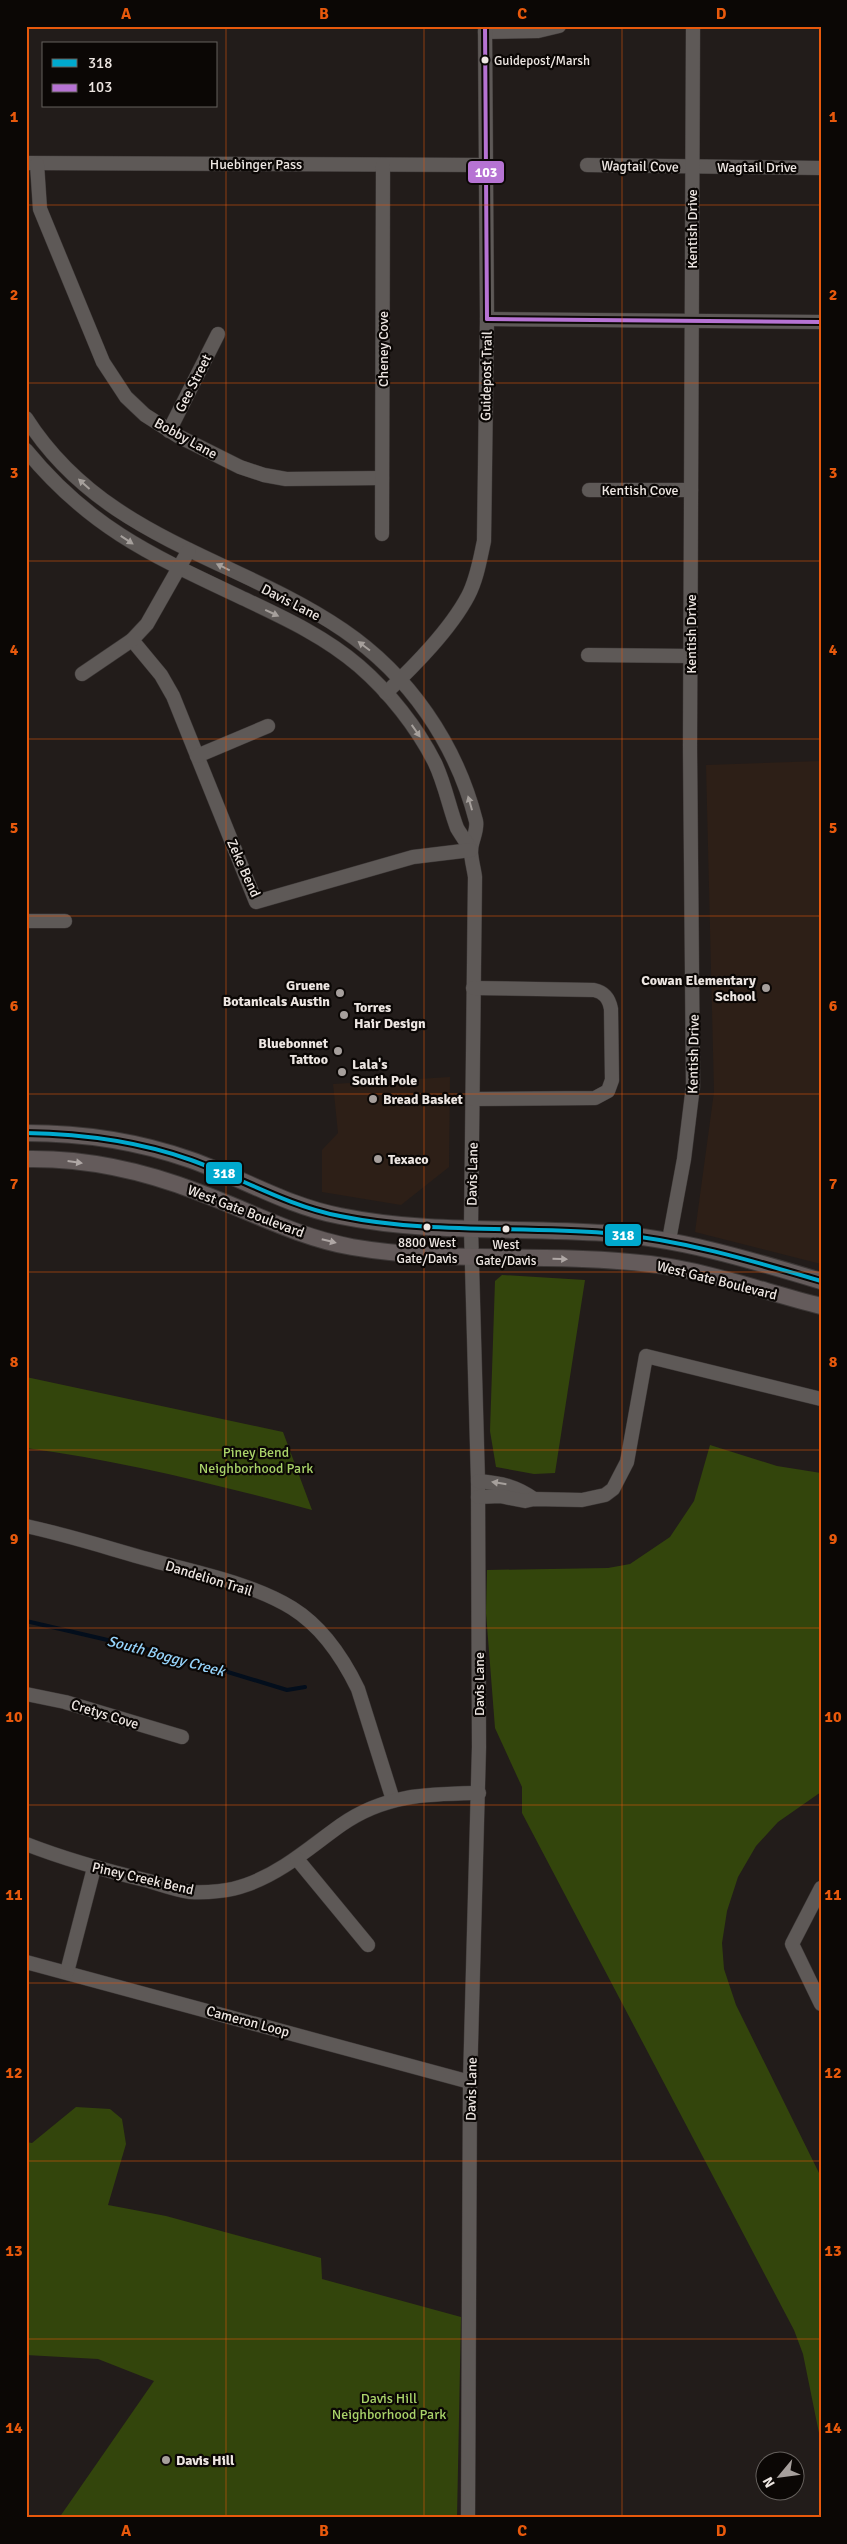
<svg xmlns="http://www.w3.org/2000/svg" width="847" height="2544" font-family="Signika,sans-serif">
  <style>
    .built { fill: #2d1f17 }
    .green { fill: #33450c }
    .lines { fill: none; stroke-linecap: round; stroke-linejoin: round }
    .stream { stroke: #030e1c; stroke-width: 4 }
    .minor-casing { stroke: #3c3736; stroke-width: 15 }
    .major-casing { stroke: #3c3736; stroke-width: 18 }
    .minor { stroke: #5e5957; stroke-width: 14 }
    .major { stroke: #645b5b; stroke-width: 16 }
    .bus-1-casing { stroke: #0b0705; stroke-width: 8 }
    .bus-2-casing { stroke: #0b0705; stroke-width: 8 }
    .bus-1 { stroke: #00a9ce; stroke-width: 4 }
    .bus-2 { stroke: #b673d3; stroke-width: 4 }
    .oneway { fill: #a6a09c }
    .oneway2 { fill: #afa7a5 }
    .grid { fill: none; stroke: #e8590c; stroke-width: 1; stroke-opacity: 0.55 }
    .bus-dot { fill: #ede6e2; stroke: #0b0705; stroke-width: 2 }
    .poi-dot { fill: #a69f9c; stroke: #0b0705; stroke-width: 2 }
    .labels { text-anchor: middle; stroke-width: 4.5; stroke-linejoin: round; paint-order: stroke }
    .bus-label { font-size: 13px; fill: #ede6e2; stroke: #0b0705 }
    .street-label { font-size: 14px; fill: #ede6e2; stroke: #0b0705 }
    .poi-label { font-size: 14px; font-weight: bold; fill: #ede6e2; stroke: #0b0705; text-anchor: start }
    .park-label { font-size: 14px; fill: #a9d269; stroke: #0b0705 }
    .water-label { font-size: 15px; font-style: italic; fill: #96d4fc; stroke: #0b0705 }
    .line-badge { stroke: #0b0705; stroke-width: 2 }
    .badge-label { font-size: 14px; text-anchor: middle; font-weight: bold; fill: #fff }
    .neatline { fill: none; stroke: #e8590c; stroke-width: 2 }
    .grid-label { font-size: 16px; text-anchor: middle; font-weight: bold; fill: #e8590c }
  </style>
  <rect width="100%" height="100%" fill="#221c1a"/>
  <!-- built -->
  <g class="built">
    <path d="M821,761V1264L695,1232L714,1092L706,765Z"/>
    <path d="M450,1077L449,1167L401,1205L322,1192V1150L338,1133L333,1084Z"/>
  </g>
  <!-- green -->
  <g class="green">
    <path d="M502,1275L585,1280L555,1473L534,1474L496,1467L490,1431L495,1281Z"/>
    <path d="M26,1377L283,1432L312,1510C218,1485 123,1461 26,1448Z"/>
    <path d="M710,1445L777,1466L821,1473V1792L778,1822L756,1846L738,1877L727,1911L722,1943L724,1969L736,2005L821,2177V2443L803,2354L794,2330L522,1813V1787L495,1728L486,1613L487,1570L608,1568L630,1564L670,1537L694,1501Z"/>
    <path d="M76,2107L110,2109L122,2119L126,2144L108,2205L166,2216L321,2258L322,2279L461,2317L457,2518H59L154,2381L98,2359L26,2355V2142L32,2143Z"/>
  </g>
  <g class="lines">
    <!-- stream -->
    <path class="stream" d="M26,1621L172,1655L287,1690L305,1687"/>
    <defs>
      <g id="minor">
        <path d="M485,32L538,31L559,26"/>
        <path d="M26,163L485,165"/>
        <path d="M37,164L40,209L103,362L126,397L145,415L178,436L240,467L264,475L286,479L382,478"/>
        <path d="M587,165L821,168"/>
        <path d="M487,319L821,322"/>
        <path d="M26,418C103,539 234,556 343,630C409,675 456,743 476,821C478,831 471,841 471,851C471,859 474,869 475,877L471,1229L478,1481L479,1747L470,2082L468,2518"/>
        <path d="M169,431L218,334"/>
        <path d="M26,450C89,527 151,555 238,596C280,616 323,635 359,666C389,692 417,727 435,763C445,784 449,807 457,828C461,835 467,843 471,850"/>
        <path d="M589,490H691"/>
        <path d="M382,534L383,165"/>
        <path d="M132,640L161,675L173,696L256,902L413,857L471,850"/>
        <path d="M588,655L691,656"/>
        <path d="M82,674L132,640L147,624L189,550"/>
        <path d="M386,693C414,666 450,630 468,596C477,579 480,559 484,541L487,319L485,26"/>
        <path d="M197,756L268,726"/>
        <path d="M26,921H65"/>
        <path d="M473,988L594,990C604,992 609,998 611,1009L612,1080L608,1091L595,1098L473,1099"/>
        <path d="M669,1240L684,1159L693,1086L690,747L693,26"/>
        <path d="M478,1481C501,1483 516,1486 534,1499"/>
        <path d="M478,1497L500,1496L525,1501L534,1499L582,1500L605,1495L613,1489L627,1462L646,1356L821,1399"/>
        <path d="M26,1526C72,1536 117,1551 162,1563C203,1574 255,1585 292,1608C321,1626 343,1658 358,1689L393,1800"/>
        <path d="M26,1694L65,1702L182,1737"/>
        <path d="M26,1844C67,1860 107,1871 149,1881C162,1885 176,1890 190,1892C207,1893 230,1891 246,1885C283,1872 310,1847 341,1825C385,1794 428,1794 479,1793"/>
        <path d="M297,1859L368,1945"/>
        <path d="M821,1888L792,1944L821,2004"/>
        <path d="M26,1962L470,2082"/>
        <path d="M67,1972L94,1868"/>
      </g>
      <g id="major">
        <path d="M26,1133C81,1133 140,1142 191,1160C242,1178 287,1206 340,1216C428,1234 517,1227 605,1233C679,1238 751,1260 821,1281"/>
        <path d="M26,1159C84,1158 144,1171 198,1192C250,1211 297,1237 352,1247C451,1264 551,1252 650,1264C708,1271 765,1292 821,1306"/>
      </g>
    </defs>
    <!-- minor casing -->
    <use href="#minor" class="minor-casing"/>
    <!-- major casing -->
    <use href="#major" class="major-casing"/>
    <!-- minor -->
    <use href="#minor" class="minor"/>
    <!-- major -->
    <use href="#major" class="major"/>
    <defs>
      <path id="bus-1" d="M26,1133C82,1134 138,1141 191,1160C241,1178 288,1206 340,1216C428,1234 517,1226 605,1233C679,1239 750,1260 821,1281"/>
      <g id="bus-2">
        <path d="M485,26L487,319"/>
        <path d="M487,319L821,322"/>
      </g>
    </defs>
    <!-- bus-1 casing -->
    <use href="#bus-1" class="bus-1-casing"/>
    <!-- bus-2 casing -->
    <use href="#bus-2" class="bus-2-casing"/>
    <!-- bus-1 -->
    <use href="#bus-1" class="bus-1"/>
    <!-- bus-2 -->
    <use href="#bus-2" class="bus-2"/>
  </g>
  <!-- one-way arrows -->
  <defs><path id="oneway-solid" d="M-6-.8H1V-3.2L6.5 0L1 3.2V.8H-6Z" transform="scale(1.25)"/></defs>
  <g class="oneway">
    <use href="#oneway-solid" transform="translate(84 484) rotate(-138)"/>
    <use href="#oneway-solid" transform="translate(127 540) rotate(33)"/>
    <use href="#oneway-solid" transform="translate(223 567) rotate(-154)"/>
    <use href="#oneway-solid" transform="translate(272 613) rotate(25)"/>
    <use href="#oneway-solid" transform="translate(364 646) rotate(-143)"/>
    <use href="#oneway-solid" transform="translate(416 731) rotate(55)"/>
    <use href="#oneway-solid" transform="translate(470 803) rotate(-106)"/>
    <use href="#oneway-solid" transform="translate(499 1483) rotate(-171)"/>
  </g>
  <g class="oneway2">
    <use href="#oneway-solid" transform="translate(75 1162) rotate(8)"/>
    <use href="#oneway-solid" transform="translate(329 1241) rotate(14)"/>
    <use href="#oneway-solid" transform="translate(560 1259) rotate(2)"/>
  </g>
  <!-- grid -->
  <path class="grid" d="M226,26V2518M424,26V2518M622,26V2518M26,205H821M26,383H821M26,561H821M26,739H821M26,916H821M26,1094H821M26,1272H821M26,1450H821M26,1628H821M26,1805H821M26,1983H821M26,2161H821M26,2339H821"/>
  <!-- markers -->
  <g class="bus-dot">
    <circle cx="485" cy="60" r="4.5"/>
    <circle cx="427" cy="1227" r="4.5"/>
    <circle cx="506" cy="1229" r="4.5"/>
  </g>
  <g class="poi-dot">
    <circle cx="766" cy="988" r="5"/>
    <circle cx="340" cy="993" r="5"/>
    <circle cx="344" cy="1015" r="5"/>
    <circle cx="338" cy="1051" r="5"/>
    <circle cx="342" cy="1072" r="5"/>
    <circle cx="373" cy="1099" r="5"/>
    <circle cx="378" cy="1159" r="5"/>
    <circle cx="166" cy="2460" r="5"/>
  </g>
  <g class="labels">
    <!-- bus labels -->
    <g class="bus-label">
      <text x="494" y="65" text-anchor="start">Guidepost/Marsh</text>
      <text x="427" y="1247">8800 West<tspan x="427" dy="16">Gate/Davis</tspan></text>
      <text x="506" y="1249">West<tspan x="506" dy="16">Gate/Davis</tspan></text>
    </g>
    <!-- street labels -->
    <g class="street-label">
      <text x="256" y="169">Huebinger Pass</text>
      <text transform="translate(640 166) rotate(1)" y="5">Wagtail Cove</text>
      <text x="757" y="172">Wagtail Drive</text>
      <text transform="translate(692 229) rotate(-90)" y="5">Kentish Drive</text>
      <text transform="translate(383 349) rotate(-90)" y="5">Cheney Cove</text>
      <text transform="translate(486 376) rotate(-89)" y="5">Guidepost Trail</text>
      <text transform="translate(193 383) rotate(-63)" y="5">Gee Street</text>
      <text transform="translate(186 438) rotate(29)" y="5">Bobby Lane</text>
      <text x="640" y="495">Kentish Cove</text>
      <text transform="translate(291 602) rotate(27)" y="5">Davis Lane</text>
      <text transform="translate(691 634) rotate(-90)" y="5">Kentish Drive</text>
      <text transform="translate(244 868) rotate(66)" y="5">Zeke Bend</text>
      <text transform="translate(693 1054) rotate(-89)" y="5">Kentish Drive</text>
      <text transform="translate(472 1174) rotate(-89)" y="5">Davis Lane</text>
      <text transform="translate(246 1211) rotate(21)" y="5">West Gate Boulevard</text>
      <text transform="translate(717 1280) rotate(14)" y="5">West Gate Boulevard</text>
      <text transform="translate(209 1578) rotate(17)" y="5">Dandelion Trail</text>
      <text transform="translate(479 1684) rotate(-90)" y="5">Davis Lane</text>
      <text transform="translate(105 1714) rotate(17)" y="5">Cretys Cove</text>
      <text transform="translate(143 1878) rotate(13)" y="5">Piney Creek Bend</text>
      <text transform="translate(248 2021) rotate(15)" y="5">Cameron Loop</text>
      <text transform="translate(471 2089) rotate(-89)" y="5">Davis Lane</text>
    </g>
    <!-- poi labels -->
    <g class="poi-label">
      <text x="756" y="985" text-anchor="end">Cowan Elementary<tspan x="756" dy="16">School</tspan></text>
      <text x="330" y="990" text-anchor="end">Gruene<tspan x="330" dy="16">Botanicals Austin</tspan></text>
      <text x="354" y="1012">Torres<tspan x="354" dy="16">Hair Design</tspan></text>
      <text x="328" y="1048" text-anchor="end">Bluebonnet<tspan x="328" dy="16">Tattoo</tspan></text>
      <text x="352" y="1069">Lala's<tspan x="352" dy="16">South Pole</tspan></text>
      <text x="383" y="1104">Bread Basket</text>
      <text x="388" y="1164">Texaco</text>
      <text x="176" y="2465">Davis Hill</text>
    </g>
    <!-- park labels -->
    <g class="park-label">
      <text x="256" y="1457">Piney Bend<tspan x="256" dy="16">Neighborhood Park</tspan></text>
      <text x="389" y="2403">Davis Hill<tspan x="389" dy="16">Neighborhood Park</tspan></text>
    </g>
    <!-- water labels -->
    <g class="water-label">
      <text transform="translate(166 1656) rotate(15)" y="5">South Boggy Creek</text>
    </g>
  </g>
  <g class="line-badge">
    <rect x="467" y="160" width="38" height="24" rx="5" fill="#b673d3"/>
    <rect x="205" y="1161" width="38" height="24" rx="5" fill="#00a9ce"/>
    <rect x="604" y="1223" width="38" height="24" rx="5" fill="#00a9ce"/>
  </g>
  <g class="badge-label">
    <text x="486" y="177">103</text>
    <text x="224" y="1178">318</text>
    <text x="623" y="1240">318</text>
  </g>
  <!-- border -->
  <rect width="847" height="2544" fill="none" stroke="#0b0705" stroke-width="55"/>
  <!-- legend -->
  <rect x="42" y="42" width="175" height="65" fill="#0b0705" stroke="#65605d"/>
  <rect x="52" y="59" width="25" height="8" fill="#00a9ce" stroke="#65605d"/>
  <text x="88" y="68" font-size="15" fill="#ede6e2">318</text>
  <rect x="52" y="84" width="25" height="8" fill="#b673d3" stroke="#65605d"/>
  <text x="88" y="92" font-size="15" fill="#ede6e2">103</text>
  <!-- north arrow -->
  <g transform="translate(780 2476) rotate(241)"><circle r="24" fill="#0b0705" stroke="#65605d"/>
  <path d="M0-4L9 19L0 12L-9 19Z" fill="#a69f9c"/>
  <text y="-8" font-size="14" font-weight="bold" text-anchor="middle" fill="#ede6e2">N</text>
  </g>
  <rect x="28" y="28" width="792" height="2488" class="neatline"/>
  <g class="grid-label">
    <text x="126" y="19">A</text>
    <text x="324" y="19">B</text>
    <text x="522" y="19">C</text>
    <text x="721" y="19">D</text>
    <text x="14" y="122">1</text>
    <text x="833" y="122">1</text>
    <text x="14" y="300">2</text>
    <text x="833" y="300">2</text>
    <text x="14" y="478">3</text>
    <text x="833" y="478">3</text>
    <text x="14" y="655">4</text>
    <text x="833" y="655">4</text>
    <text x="14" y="833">5</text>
    <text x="833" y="833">5</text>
    <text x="14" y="1011">6</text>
    <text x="833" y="1011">6</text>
    <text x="14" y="1189">7</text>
    <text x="833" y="1189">7</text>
    <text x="14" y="1367">8</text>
    <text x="833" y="1367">8</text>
    <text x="14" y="1544">9</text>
    <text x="833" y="1544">9</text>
    <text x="14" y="1722">10</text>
    <text x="833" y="1722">10</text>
    <text x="14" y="1900">11</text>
    <text x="833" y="1900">11</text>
    <text x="14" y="2078">12</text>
    <text x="833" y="2078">12</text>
    <text x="14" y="2256">13</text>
    <text x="833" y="2256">13</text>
    <text x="14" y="2433">14</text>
    <text x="833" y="2433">14</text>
    <text x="126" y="2536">A</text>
    <text x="324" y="2536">B</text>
    <text x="522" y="2536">C</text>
    <text x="721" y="2536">D</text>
  </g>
</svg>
